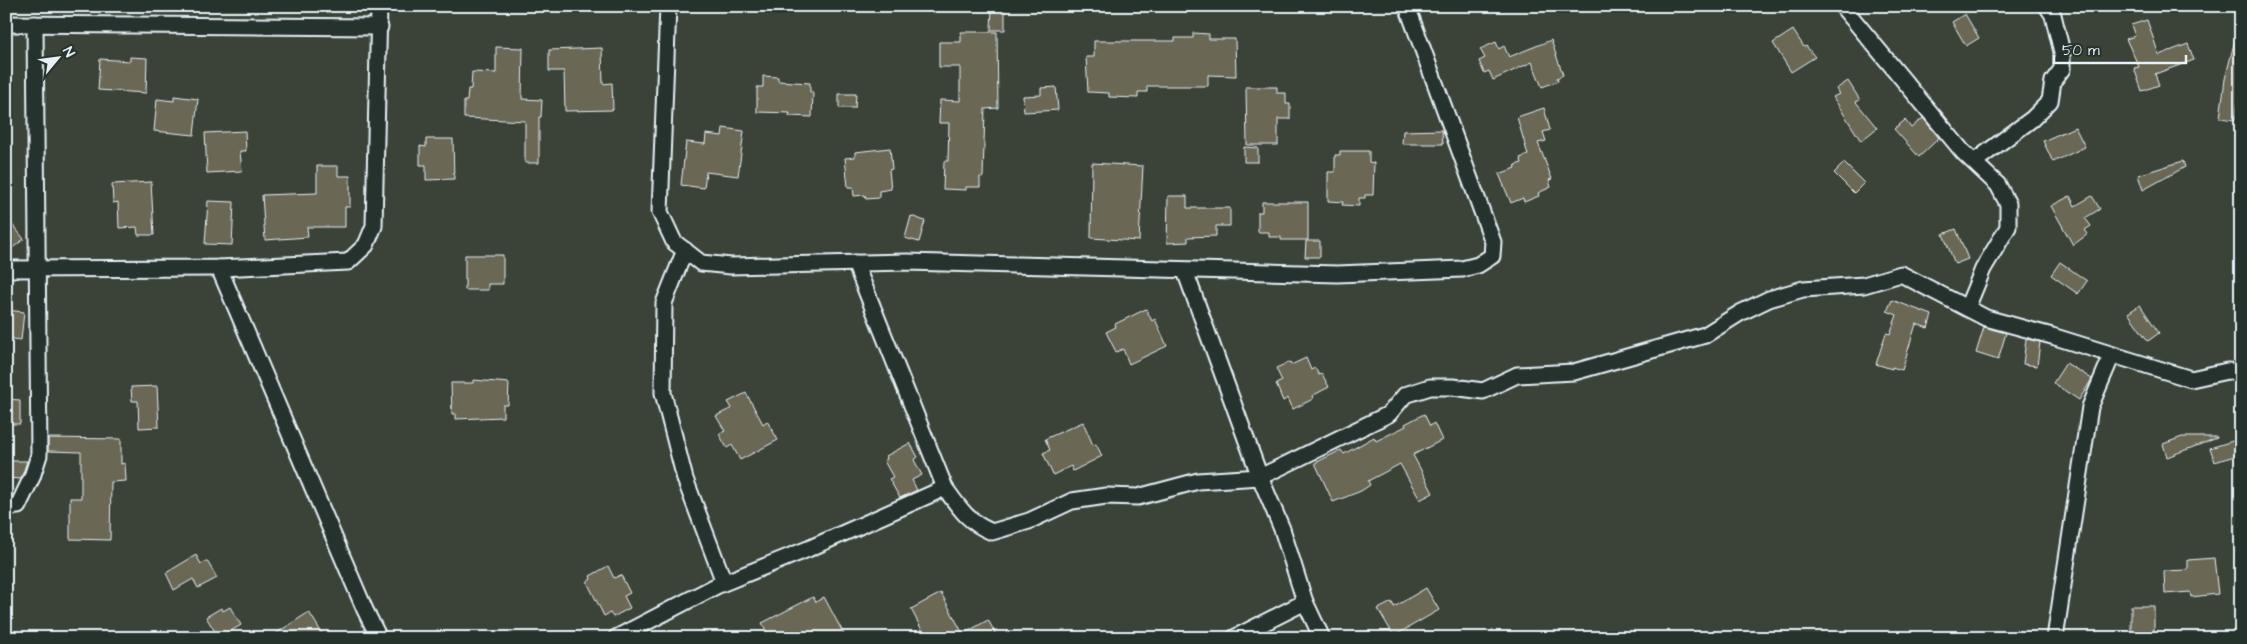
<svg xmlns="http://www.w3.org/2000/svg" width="2247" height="644" font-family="'Architects Daughter',sans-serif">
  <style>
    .building { fill: #6b6754; stroke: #e8f1f8 }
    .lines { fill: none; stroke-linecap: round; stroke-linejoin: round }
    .street-casing { stroke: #e8f1f8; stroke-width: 19 }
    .street { stroke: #26332d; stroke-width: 15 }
  </style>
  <rect width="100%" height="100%" fill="#3b4339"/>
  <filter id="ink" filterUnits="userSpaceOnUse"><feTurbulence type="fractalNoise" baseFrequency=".02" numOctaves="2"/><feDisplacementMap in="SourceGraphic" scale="10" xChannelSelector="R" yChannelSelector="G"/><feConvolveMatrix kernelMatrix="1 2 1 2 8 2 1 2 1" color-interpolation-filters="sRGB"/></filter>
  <g filter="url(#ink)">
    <!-- building -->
    <g class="building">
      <path d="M992,6H1005V30H991Z"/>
      <path d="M1965,14L1979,38L1966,46L1952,22Z"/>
      <path d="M2147,20L2159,55L2188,44L2194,60L2155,74L2159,85L2142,91L2134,68L2139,67L2126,39L2135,36L2131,25Z"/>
      <path d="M1793,30L1804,47L1806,46L1815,57L1791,72L1773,43Z"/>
      <path d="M961,32H997L998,108L985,109L983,177H980V187H966V190L943,189L944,161H948L949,123H939L940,100L960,101V67H939V42H961Z"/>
      <path d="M1193,33L1209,34V39H1235L1236,76L1208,75V86H1147V92H1138V98L1109,97V93L1088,92L1086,57H1094V41H1175V38H1193Z"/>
      <path d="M2236,36L2241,37V79L2235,120L2220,118L2225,79Z"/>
      <path d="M1551,40L1563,75L1557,78L1558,81L1542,87L1532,62L1493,80L1489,71L1484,73L1479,61L1485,58L1480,49L1496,42L1499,49L1504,46L1509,57Z"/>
      <path d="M496,47L523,48L522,99L542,100L541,117H539V163H525V121L464,118V101H467L468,89H471L472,72L496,73Z"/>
      <path d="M602,48L603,84L612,83L613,110L565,111L564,71H549V50Z"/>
      <path d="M130,57L147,58L146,93L98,90L100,59L130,61Z"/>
      <path d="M763,76L778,77V81L810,83V92H813L812,117L789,116L790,113L757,112V87H763Z"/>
      <path d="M1848,81L1860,100L1856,102L1877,128L1861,141L1833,97L1839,94L1836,89Z"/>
      <path d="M1056,87L1058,110L1024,112L1023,96L1041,95V88Z"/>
      <path d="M1246,87H1277V93H1286V104H1290V119H1278V145H1247Z"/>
      <path d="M839,94H856L855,108H839Z"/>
      <path d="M174,96L198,99L194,135L154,131L157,99L174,101Z"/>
      <path d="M1544,108L1550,130L1543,132L1546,141L1538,143L1552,179L1549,180L1551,187L1538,193L1539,196L1524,202L1523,198L1511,203L1499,174L1516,168L1515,165L1522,163L1520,158L1528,155L1517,117Z"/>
      <path d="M1923,118L1939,138L1919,157L1894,129L1905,120L1911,128Z"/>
      <path d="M2075,127L2085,147L2053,162L2043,141Z"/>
      <path d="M723,128L744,131L738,176L706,172L704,188L681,185L686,142L705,144L706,134L722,136Z"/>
      <path d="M1442,130L1443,144H1402L1403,131Z"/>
      <path d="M245,131L246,151H240L242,171L207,173L205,133Z"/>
      <path d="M426,139H453L454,179L426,180V165H420V146L426,147Z"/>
      <path d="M1244,147L1258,148V162H1244Z"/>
      <path d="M890,148L892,169L889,170L891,189L879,191V198L866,199L865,195L854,196L853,187H848L845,158L855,157V152Z"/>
      <path d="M1340,151H1369V162L1374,163L1373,195H1365V198H1359V206L1342,205L1343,202L1328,201V172H1335V155H1340Z"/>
      <path d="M2183,161L2185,167L2143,190L2138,175Z"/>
      <path d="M1092,163L1143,166L1139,241L1091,238Z"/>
      <path d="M1844,163L1864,183L1854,193L1834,173Z"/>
      <path d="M317,166H338V176H350V207H345V227H307L308,237L265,240L262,195L317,193Z"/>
      <path d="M151,182L154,235H138L137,227L119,228L118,202L113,203L112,184Z"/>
      <path d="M1168,196H1187V208H1230V226H1216V236L1188,237V242L1167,243Z"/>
      <path d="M2070,196L2075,206L2092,196L2100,209L2085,218L2091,226L2085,230L2088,234L2073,245L2051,206Z"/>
      <path d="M208,201L234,202L232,245L205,244Z"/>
      <path d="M1262,202H1308V240H1281V237H1269V232H1258V212H1262Z"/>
      <path d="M911,216L925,221L919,242L905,238Z"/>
      <path d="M6,217L24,239L6,253Z"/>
      <path d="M1956,229L1968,259L1955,264L1943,234Z"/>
      <path d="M1306,241H1320V257H1305Z"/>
      <path d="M465,255H503V284H488V290H465Z"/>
      <path d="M2060,262L2087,281L2078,294L2051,275Z"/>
      <path d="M1892,300L1932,315L1928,328L1916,324L1902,370L1892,367V369L1876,364L1886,333L1890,334L1897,315L1887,311Z"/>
      <path d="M2140,305L2159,333L2148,341L2128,313Z"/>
      <path d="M1146,309L1152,321L1155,319L1167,346L1129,364L1123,349L1116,352L1106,332L1116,327L1115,324Z"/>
      <path d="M6,310L24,312L21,340L6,338Z"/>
      <path d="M1984,327L2006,333L1998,360L1976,353Z"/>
      <path d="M2026,339L2040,342L2037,366L2023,364Z"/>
      <path d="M1306,358L1311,370L1315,368L1319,375L1322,374L1329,387L1312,396L1313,399L1293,409L1288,398L1283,401L1276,384L1282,381L1276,368L1290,362L1291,365Z"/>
      <path d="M2066,363L2092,379L2079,400L2053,383Z"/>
      <path d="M473,380L509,383L508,405H503V417L456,419V414H452L451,383H473Z"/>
      <path d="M157,386L159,427L139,428L138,401H132L131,387Z"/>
      <path d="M746,393L763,424L767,421L778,440L740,460L732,445L727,448L719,434L725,431L716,416L732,408L728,402Z"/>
      <path d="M6,399L20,400V424H6Z"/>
      <path d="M1424,414L1430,426L1434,423L1442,440L1413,455L1433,493L1420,500L1400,464L1368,481L1370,485L1361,491L1333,502L1315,463L1341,450L1344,454L1374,437L1376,441L1406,426L1405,424Z"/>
      <path d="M1083,422L1093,445L1096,444L1102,456L1073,471L1071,466L1053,475L1043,453L1050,450L1045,439Z"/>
      <path d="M2182,437H2217V438L2167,457L2163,444Z"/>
      <path d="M48,438L121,439V464L125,463L126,481L111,482L110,540L70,539V498H81V452L48,451Z"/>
      <path d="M2236,440L2241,454L2215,462L2210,448Z"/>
      <path d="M910,443L918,457L914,460L922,475L912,480L917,490L900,498L889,479L893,477L884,461L887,459L886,456Z"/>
      <path d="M6,461H27L21,479L6,478Z"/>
      <path d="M196,555L201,564L207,561L217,578L198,588L193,579L174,590L166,573Z"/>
      <path d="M2214,558L2218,594L2191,597L2190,592L2165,594L2164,571L2188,570V560Z"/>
      <path d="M608,566L614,578L621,575L630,593L624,596L630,608L613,617L610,613L604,616L587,582L591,579L590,576Z"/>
      <path d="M1426,588L1439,610L1394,636L1378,609L1392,602L1394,607Z"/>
      <path d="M941,593L963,634L988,620L998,638H926L911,609Z"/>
      <path d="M813,597L816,602L824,597L846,638H770L762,623Z"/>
      <rect x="2131" y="606" width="23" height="32"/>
      <path d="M230,607L241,625L219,638L206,617L221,608L223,611Z"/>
      <path d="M309,612L325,638H269Z"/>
    </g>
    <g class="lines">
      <defs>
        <g id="street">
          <path d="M668,6L660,212L674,242L701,263L731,266L907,262L1337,274L1462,269L1478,265L1492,256L1493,242L1407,6"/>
          <path d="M1842,6L1963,152L1998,185L2008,204V227L1983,269L1967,308"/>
          <path d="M6,24L380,27"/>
          <path d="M1974,162L2032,119L2050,101L2053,81L2062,69V52L2053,15L2047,6"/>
          <path d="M685,250L664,303L663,393L685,479L724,582"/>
          <path d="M855,263L945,488C960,509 968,522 992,532L1029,521L1072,501L1106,496L1138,497L1198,481L1260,477L1389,414L1405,395L1430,387H1453L1483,391L1517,375L1574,372L1705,335L1740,313L1769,299L1803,289L1864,285L1901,274L1986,318L2052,336L2191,379L2227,371L2241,372"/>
          <path d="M219,268L365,610L379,638"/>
          <path d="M6,269L219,268L348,262L366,245L374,226L379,6"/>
          <path d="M1185,271L1260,477L1282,529L1305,602L1322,638"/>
          <path d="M6,507L18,506L32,477L39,455L35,24"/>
          <path d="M616,638L716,586L808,549L945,488"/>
          <path d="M1234,638L1305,602"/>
          <path d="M2055,638L2090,407L2112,355"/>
        </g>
      </defs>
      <!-- street casing -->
      <use href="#street" class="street-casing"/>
      <!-- street -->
      <use href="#street" class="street"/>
    </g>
  </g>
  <!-- margin -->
  <rect width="2247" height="644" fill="none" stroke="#26332d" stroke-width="25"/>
  <rect x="12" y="12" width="2222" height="619" fill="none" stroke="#e8f1f8" stroke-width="2" filter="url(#ink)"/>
  <!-- north arrow -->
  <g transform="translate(58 58) rotate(61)" stroke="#26332d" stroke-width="4" paint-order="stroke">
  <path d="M0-4L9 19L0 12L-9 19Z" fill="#e8f1f8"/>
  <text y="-8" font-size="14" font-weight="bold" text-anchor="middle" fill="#e8f1f8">N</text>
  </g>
  <!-- scale -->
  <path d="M2054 55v8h132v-8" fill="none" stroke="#e8f1f8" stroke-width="2.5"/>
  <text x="2062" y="55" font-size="15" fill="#e8f1f8" stroke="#26332d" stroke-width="4" paint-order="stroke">50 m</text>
</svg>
